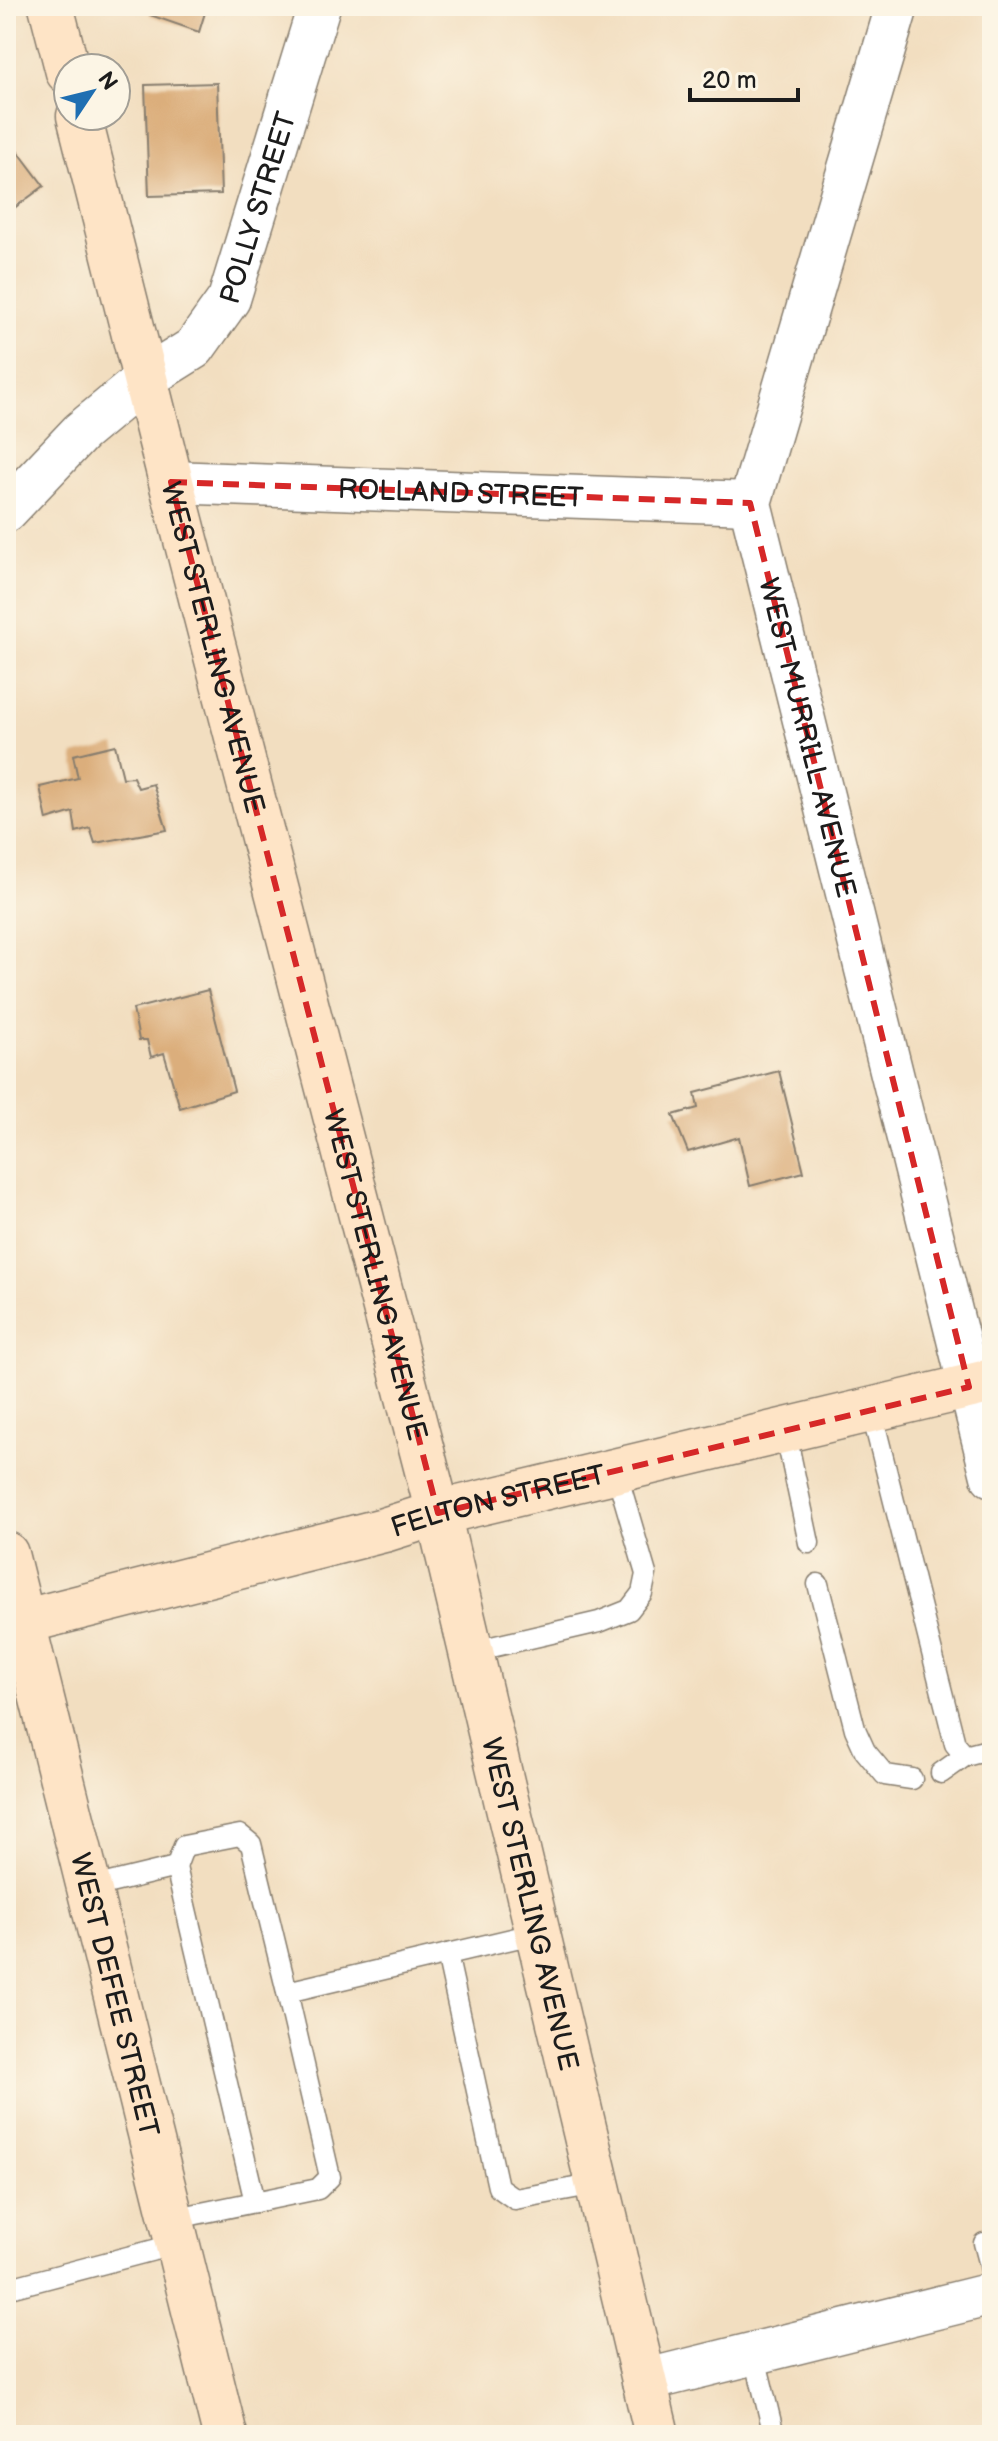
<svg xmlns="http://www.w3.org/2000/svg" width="998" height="2441" font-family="'Balsamiq Sans',sans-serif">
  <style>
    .building { fill: #dbae7b }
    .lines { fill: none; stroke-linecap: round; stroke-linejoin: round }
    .lane-casing { stroke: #877d6e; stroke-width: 23 }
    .street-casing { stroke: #877d6e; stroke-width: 45 }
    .secondary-casing { stroke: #877d6e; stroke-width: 47 }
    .lane { stroke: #fff; stroke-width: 20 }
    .street { stroke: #fff; stroke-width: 42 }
    .secondary { stroke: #fee4c6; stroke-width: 44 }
    .marked { fill: none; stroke: #d62828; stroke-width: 6; stroke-dasharray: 16 10; stroke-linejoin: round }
    .labels { text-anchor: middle; stroke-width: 7; stroke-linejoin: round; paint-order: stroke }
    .street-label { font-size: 28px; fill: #1c1c1c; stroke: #fcf5e5 }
  </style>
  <rect width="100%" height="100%" fill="#fcf5e5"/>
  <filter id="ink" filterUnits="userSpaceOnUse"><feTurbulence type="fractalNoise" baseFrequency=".0125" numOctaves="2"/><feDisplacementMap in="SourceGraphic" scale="16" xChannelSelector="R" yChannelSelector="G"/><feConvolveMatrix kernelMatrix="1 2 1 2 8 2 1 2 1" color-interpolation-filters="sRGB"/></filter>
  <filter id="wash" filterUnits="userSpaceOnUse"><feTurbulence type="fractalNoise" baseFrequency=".006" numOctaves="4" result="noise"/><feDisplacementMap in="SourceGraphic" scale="32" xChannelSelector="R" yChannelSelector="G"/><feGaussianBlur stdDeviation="1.8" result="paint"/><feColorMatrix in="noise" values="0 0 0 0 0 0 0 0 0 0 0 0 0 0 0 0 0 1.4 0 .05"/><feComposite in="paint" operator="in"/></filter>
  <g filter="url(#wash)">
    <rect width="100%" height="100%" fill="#f2dec0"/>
    <g id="blocks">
      <!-- building -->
      <g class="building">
        <path d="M153,6H207L199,32L150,15Z"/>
        <path d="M217,83L221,194L149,196L145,85Z"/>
        <path d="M8,138L44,186L6,214V140Z"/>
        <path d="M115,745L123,778L133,777L138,788L153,784L167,830L95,843L90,828L76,832L73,812L47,820L40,787L78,778L73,755Z"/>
        <path d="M208,990L234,1091L180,1108L164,1053L151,1057L147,1040H139L133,1009Z"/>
        <path d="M779,1071L804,1172L750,1186L739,1137L688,1152L673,1115L698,1108L695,1093Z"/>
      </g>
    </g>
  </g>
  <g filter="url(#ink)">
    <use href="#blocks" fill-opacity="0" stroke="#877d6e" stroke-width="2"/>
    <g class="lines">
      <defs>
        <g id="lane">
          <path d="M871,1410L955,1744L965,1756"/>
          <path d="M785,1430L809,1543"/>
          <path d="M818,1584L855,1729L865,1751L885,1775L912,1779"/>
          <path d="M470,1652L599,1622L629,1610L642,1593L646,1574L616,1471"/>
          <path d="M941,1773L965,1756L992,1749"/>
          <path d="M176,1867L255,2202"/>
          <path d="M89,1888L176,1867L184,1846L240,1835L251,1844L287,1992L537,1933"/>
          <path d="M447,1954L498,2187L515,2199L596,2184"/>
          <path d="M172,2219L318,2189L330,2177L287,1992"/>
          <path d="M984,2243L992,2273"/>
          <path d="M6,2289L177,2244"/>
          <path d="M754,2353L774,2435"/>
        </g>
        <g id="street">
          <path id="s1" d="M897,6L750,503L992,1476"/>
          <path id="s2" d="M171,482L750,503"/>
          <path id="s3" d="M6,511L81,432L146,378L194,348L229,299L319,6"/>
          <path d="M643,2381L992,2294"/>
        </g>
        <g id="secondary">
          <path d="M51,6L68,72"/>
          <path id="s4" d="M79,116L171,482L438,1513L657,2435"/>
          <path id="s5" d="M6,1554L225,2435"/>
          <path id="s6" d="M6,1626L384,1530L438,1513L992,1381"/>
        </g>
      </defs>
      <!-- lane casing -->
      <use href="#lane" class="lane-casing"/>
      <!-- street casing -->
      <use href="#street" class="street-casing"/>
      <!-- secondary casing -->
      <use href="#secondary" class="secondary-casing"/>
      <!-- lane -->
      <use href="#lane" class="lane"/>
      <!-- street -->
      <use href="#street" class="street"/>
      <!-- secondary -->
      <use href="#secondary" class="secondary"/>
    </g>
  </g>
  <!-- marked area -->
  <path class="marked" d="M171,482L750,503L969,1387L438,1513Z"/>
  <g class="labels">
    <!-- street labels -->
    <g class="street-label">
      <text dy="10" stroke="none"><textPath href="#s3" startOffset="406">POLLY STREET</textPath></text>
      <text dy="10" stroke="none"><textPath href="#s2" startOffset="290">ROLLAND STREET</textPath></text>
      <text dy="10" stroke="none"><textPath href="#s4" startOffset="548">WEST STERLING AVENUE</textPath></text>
      <text dy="10" stroke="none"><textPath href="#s1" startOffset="760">WEST MURRILL AVENUE</textPath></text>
      <text dy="10" stroke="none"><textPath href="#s4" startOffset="1196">WEST STERLING AVENUE</textPath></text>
      <text dy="10" stroke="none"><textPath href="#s6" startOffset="508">FELTON STREET</textPath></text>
      <text dy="10" stroke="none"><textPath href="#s4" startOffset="1844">WEST STERLING AVENUE</textPath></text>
      <text dy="10" stroke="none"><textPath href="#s5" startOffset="454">WEST DEFEE STREET</textPath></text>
    </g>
  </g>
  <!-- margin -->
  <rect width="998" height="2441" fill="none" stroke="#fcf5e5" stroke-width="32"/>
  <!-- north arrow -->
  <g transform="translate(92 92) rotate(55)"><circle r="38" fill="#fcf5e5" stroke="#a29e95" stroke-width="2"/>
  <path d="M0-6L14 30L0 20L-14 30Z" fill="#1f6fb2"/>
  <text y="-12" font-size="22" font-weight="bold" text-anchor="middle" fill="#1c1c1c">N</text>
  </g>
  <!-- scale -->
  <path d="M690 88v12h108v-12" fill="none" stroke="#1c1c1c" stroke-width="4"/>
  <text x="702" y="88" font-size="24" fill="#1c1c1c" stroke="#fcf5e5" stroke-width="6" paint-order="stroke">20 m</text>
</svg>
